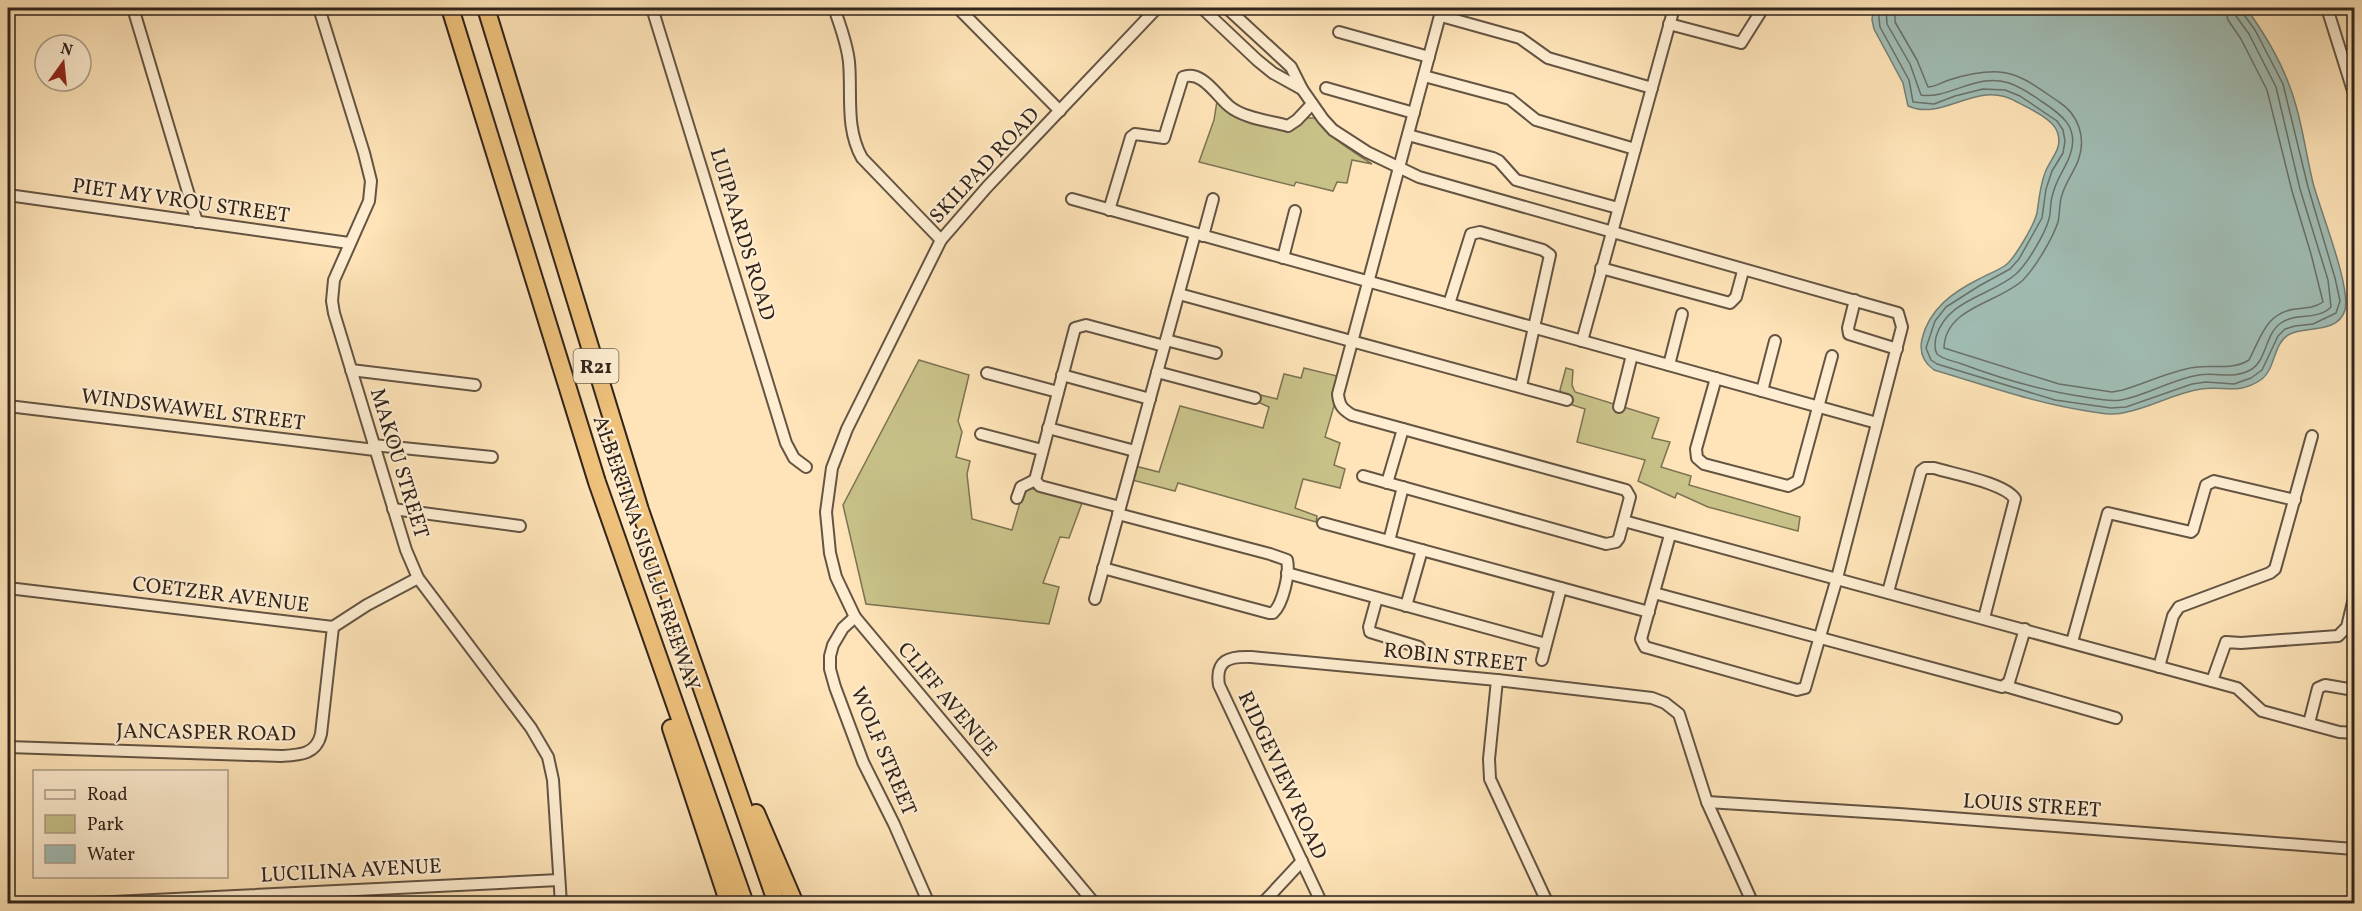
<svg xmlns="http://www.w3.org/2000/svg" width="2362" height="911" font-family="Vollkorn,serif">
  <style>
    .green { fill: #c8c289; stroke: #7c7352; stroke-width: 1.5 }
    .water { fill: #a1beb6; stroke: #748078; stroke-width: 1.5 }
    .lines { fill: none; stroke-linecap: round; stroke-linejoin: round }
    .shore { stroke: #697169; stroke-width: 1.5 }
    .minor-casing { stroke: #645443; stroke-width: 14 }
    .highway-casing { stroke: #31241c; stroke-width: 20 }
    .minor { stroke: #feedd1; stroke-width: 10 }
    .highway { stroke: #efc27c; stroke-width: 16 }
    .labels { text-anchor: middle; stroke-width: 4.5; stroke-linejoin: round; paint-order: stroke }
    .shield { fill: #feedd1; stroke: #6e6052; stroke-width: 1.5 }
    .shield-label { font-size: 20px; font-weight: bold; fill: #31241c }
    .street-label { font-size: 21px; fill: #31241c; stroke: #feedd1 }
  </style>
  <rect width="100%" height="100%" fill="#fee4b8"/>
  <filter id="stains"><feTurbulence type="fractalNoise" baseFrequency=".00333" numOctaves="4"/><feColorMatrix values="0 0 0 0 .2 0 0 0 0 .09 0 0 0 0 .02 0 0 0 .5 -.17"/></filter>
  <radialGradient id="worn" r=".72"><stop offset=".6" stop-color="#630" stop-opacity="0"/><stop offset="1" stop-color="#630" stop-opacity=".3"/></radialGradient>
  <!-- green -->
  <g class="green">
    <path d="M1217,101L1287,129L1299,126L1305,118H1315C1330,138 1351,150 1372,164L1352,160L1347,183L1337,182L1333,191L1296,182L1294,186L1199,162L1214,120Z"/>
    <path d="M919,360L969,375L958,421L962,432L956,457L970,461L967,474L972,519L1012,530L1023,492L1030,488L1082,503L1069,538L1060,537L1043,583L1059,587L1049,624L866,604L843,505Z"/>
    <path d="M1304,368L1337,376L1333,394L1334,406L1325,437L1340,443L1334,465L1345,469L1340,488L1303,479L1295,508L1317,516L1316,522L1178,483L1175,491L1132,480L1135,466L1159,472L1180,406L1263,428L1269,407L1258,402L1260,395L1277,399L1284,374L1301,378Z"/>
    <path d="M1566,368L1573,370L1572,385L1575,392L1659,418L1652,438L1670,442L1661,467L1691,476L1689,485L1800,517L1798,531L1708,507L1677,493L1675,498L1638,481L1645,460L1577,442L1585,409L1566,403L1560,390Z"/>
  </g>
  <!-- water -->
  <path class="water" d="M1873,8H2246C2262,30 2278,56 2288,82C2301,114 2305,150 2313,183C2320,210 2351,286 2345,310C2338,334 2305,326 2290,334C2273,342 2276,368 2262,379C2238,396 2223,385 2201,389C2175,393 2152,407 2127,412C2114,416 2100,413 2087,411C2034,403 1985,385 1934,370C1923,362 1919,352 1922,339C1929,309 1953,292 1979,279C1988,274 2000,270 2007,264C2016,256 2034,225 2037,213C2039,199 2040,186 2045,173C2050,158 2064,149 2057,131C2052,119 2029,108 2017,102C1977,78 1945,122 1908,106L1903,83L1874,29L1872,20Z"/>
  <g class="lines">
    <!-- shore -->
    <g class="shore">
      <path d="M1878,8L1880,27L1909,80L1913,102L1934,104L1955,96L1983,89L2005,90L2020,96L2057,121L2063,130L2065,141L2063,153L2052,171L2046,189L2042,218L2019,259L2010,269L1979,286L1946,307L1935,321L1926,348L1931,360L1937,364L2055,400L2111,408L2126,407L2192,384L2206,382L2234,384L2251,378L2262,370L2278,336L2285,329L2295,326L2313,324L2336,313L2340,301L2335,278L2308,187L2283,84L2255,30L2242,12V8"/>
      <path d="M1886,8L1887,24L1910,64L1921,95C1947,100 1978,72 2009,83C2021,87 2031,94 2041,101C2061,114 2080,127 2070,155C2065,170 2056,178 2052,197C2050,204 2051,212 2049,219C2045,234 2027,264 2016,274C1991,296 1947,299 1936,337C1935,344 1934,348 1937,354C1944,360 1954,361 1962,364C2002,379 2043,391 2085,397C2097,399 2109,402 2121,400C2148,395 2172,379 2199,375C2218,372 2234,380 2252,369C2267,359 2265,334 2281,323C2297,312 2317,321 2331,307L2328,280L2300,189L2276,87L2249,34L2236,16L2234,8"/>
      <path d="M1895,8V22L1917,60L1928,87C1935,87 1942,82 1949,80C1965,75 1982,71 1999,72C2021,73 2041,90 2059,102C2078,114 2086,137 2079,158C2075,171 2066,181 2062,195C2059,203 2060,213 2058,222C2053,238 2035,268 2023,280C1999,303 1945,307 1944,348L2059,384L2112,392L2123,390C2145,383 2167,373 2190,368C2210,363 2230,372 2249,360C2261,337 2266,313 2295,309C2306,308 2314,308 2323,302L2311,254L2292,191L2267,90L2241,39L2228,20L2225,8"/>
    </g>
    <defs>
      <g id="minor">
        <path d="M133,8L197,222"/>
        <path d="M319,8L364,153L371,181L369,201L334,280L332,301L334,313L406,550L418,578L531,728L548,757L553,780L561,904"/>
        <path d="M652,8L786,443L794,458L806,467"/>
        <path d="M834,8C840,25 847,43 849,62C852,94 845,128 862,158L941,240"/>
        <path d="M958,8L1060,111"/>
        <path d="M1202,8L1257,60L1273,73L1302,89"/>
        <path d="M1227,8L1291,67L1302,89L1323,119L1333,130L1367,152L1419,177L1898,313L1902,327L1837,578L1805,688L1797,690L1645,647L1641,639L1670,535"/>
        <path d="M2327,8L2354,94"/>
        <path d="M2353,8L2354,13"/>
        <path d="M1441,16L1520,38L1548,58L1652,88"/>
        <path d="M1669,24L1741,43L1763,8"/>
        <path d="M1339,32L1429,57"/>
        <path d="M1424,76L1510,99L1536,120L1635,149"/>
        <path d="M1326,88L1414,113"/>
        <path d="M1408,135L1493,158L1499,161L1516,180L1618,208"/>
        <path d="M8,195L349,243"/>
        <path d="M1072,199L1877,423"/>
        <path d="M1109,210L1131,137L1135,134L1164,138L1183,77C1202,70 1216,95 1229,106C1243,118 1270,121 1288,126L1297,120L1312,104"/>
        <path d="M1203,236L1213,199"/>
        <path d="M1283,258L1295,211"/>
        <path d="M1601,268L1730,303L1736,297L1743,271"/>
        <path d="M1179,294L1567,400"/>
        <path d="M1855,300L1848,328L1849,334L1897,349"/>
        <path d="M1449,304L1471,234L1480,232L1543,250L1550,255L1521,386"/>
        <path d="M1166,340L1216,353"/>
        <path d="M1582,341L1674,8"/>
        <path d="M1669,365L1682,314"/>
        <path d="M351,370L475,385"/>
        <path d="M1157,372L1255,398"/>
        <path d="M987,373L1058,392"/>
        <path d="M1062,375L1150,399"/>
        <path d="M1716,378L1696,449L1697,458L1704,464L1788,486L1798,481L1832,356"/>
        <path d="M1762,391L1775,341"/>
        <path d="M8,406L375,450"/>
        <path d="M1619,407L1632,355"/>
        <path d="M1048,428L1135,451"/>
        <path d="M981,434L1042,450"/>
        <path d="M373,445L492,457"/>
        <path d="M1363,476L1606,544L1616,542L1619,538L1630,497L1626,490L1352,415C1342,409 1339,405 1338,394L1442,8"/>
        <path d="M1387,483L1403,429"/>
        <path d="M1017,498L1021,487L1035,480"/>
        <path d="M1120,507L1040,486L1035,480L1075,328L1086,325L1164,346"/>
        <path d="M393,509L520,526"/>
        <path d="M1624,521L2237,688L2262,711L2339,732L2354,733"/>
        <path d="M1323,523L1649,612"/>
        <path d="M1389,541L1403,487"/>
        <path d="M1103,568L1269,613H1273C1283,604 1290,573 1287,560L1270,554L1118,514"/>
        <path d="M1287,573L1546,644"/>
        <path d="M8,588L333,627L367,605L418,578"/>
        <path d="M1888,592L1921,471L1925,468H1934C1953,474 2005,483 2015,499L1984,618"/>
        <path d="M1654,593L2002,687L2009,682L2025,629"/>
        <path d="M1377,598L1369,627L1370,632L1419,647"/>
        <path d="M1095,599L1195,234"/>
        <path d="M1406,606L1422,550"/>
        <path d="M855,617L843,628L833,645L830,656V669L835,687L863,762L894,824L929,904"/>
        <path d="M2072,642L2108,513L2191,532L2193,530L2206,485L2214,481L2295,500"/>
        <path d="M1542,660L1561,588"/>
        <path d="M2159,667L2173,616L2179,607L2270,573L2275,569L2312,436"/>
        <path d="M1497,680L1489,759L1490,779L1548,904"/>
        <path d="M2212,681L2226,642L2241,643L2338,636L2347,627L2354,598"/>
        <path d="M2005,686L2116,718"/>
        <path d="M2309,723L2318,688L2325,685L2354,690"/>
        <path d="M8,747L281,756C299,755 316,755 321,734L333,627"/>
        <path d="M1707,802L1899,814L2354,849"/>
        <path d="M72,904L559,880"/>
        <path d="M1095,904L855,617L836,577L830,553L826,512L832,468L847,429L941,240L987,187L1157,8"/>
        <path d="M1262,904L1302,861"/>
        <path d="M1322,904L1219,685C1215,660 1229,656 1251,657L1497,680L1652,698L1665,703L1679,714L1707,802L1753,904"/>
      </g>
      <g id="highway">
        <path d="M450,8L597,482L745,904"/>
        <path d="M486,8L640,510L777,904"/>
        <path d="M671,728L729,904"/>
        <path d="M756,813L795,904"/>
      </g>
    </defs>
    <!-- minor casing -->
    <use href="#minor" class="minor-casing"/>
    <!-- highway casing -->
    <use href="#highway" class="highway-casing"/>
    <!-- minor -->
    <use href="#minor" class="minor"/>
    <!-- highway -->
    <use href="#highway" class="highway"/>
  </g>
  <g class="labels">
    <!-- shield labels -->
    <rect class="shield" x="573.5" y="349" width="45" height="34" rx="4.5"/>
    <g class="shield-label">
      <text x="596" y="373">R21</text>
    </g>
    <!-- street labels -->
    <g class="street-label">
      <text transform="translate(984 165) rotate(-47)" y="7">SKILPAD ROAD</text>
      <text transform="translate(181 200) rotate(8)" y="7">PIET MY VROU STREET</text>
      <text transform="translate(743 234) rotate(73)" y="7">LUIPAARDS ROAD</text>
      <text transform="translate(193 409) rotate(7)" y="7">WINDSWAWEL STREET</text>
      <text transform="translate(400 463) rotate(73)" y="7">MAKOU STREET</text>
      <text transform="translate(647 553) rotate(71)" y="7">ALBERTINA SISULU FREEWAY</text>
      <text transform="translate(221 594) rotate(7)" y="7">COETZER AVENUE</text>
      <text transform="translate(1455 657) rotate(6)" y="7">ROBIN STREET</text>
      <text transform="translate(948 699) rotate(50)" y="7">CLIFF AVENUE</text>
      <text transform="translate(206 732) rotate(1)" y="7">JANCASPER ROAD</text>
      <text transform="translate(884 751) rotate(67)" y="7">WOLF STREET</text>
      <text transform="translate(1283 775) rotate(65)" y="7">RIDGEVIEW ROAD</text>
      <text transform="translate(2032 805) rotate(4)" y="7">LOUIS STREET</text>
      <text transform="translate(351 870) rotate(-3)" y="7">LUCILINA AVENUE</text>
    </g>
  </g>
  <!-- margin -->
  <rect width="2362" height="911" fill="none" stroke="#fee4b8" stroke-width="30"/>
  <rect x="9" y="9" width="2344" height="893" fill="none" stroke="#31241c" stroke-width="3"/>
  <rect x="15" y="15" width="2332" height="881" fill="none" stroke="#31241c" stroke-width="1.5"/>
  <!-- legend -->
  <rect x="33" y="770" width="195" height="108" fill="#feedd1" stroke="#ac9d89" stroke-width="1.5"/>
  <rect x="45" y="790" width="30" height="9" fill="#feedd1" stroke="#ac9d89" stroke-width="1.5"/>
  <text x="87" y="800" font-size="18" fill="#31241c">Road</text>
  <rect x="45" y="815" width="30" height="18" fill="#c8c289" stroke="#ac9d89" stroke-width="1.5"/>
  <text x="87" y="830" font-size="18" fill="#31241c">Park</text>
  <rect x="45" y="845" width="30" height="18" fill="#a1beb6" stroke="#ac9d89" stroke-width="1.5"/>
  <text x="87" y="860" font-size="18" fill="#31241c">Water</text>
  <!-- north arrow -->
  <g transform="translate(63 63) rotate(15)"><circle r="28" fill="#feedd1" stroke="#ac9d89" stroke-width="1.5"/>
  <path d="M0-4.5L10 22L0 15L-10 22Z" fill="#8f2418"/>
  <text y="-9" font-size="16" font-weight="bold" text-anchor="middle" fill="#31241c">N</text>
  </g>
  <rect width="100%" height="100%" filter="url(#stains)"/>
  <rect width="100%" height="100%" fill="url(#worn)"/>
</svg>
